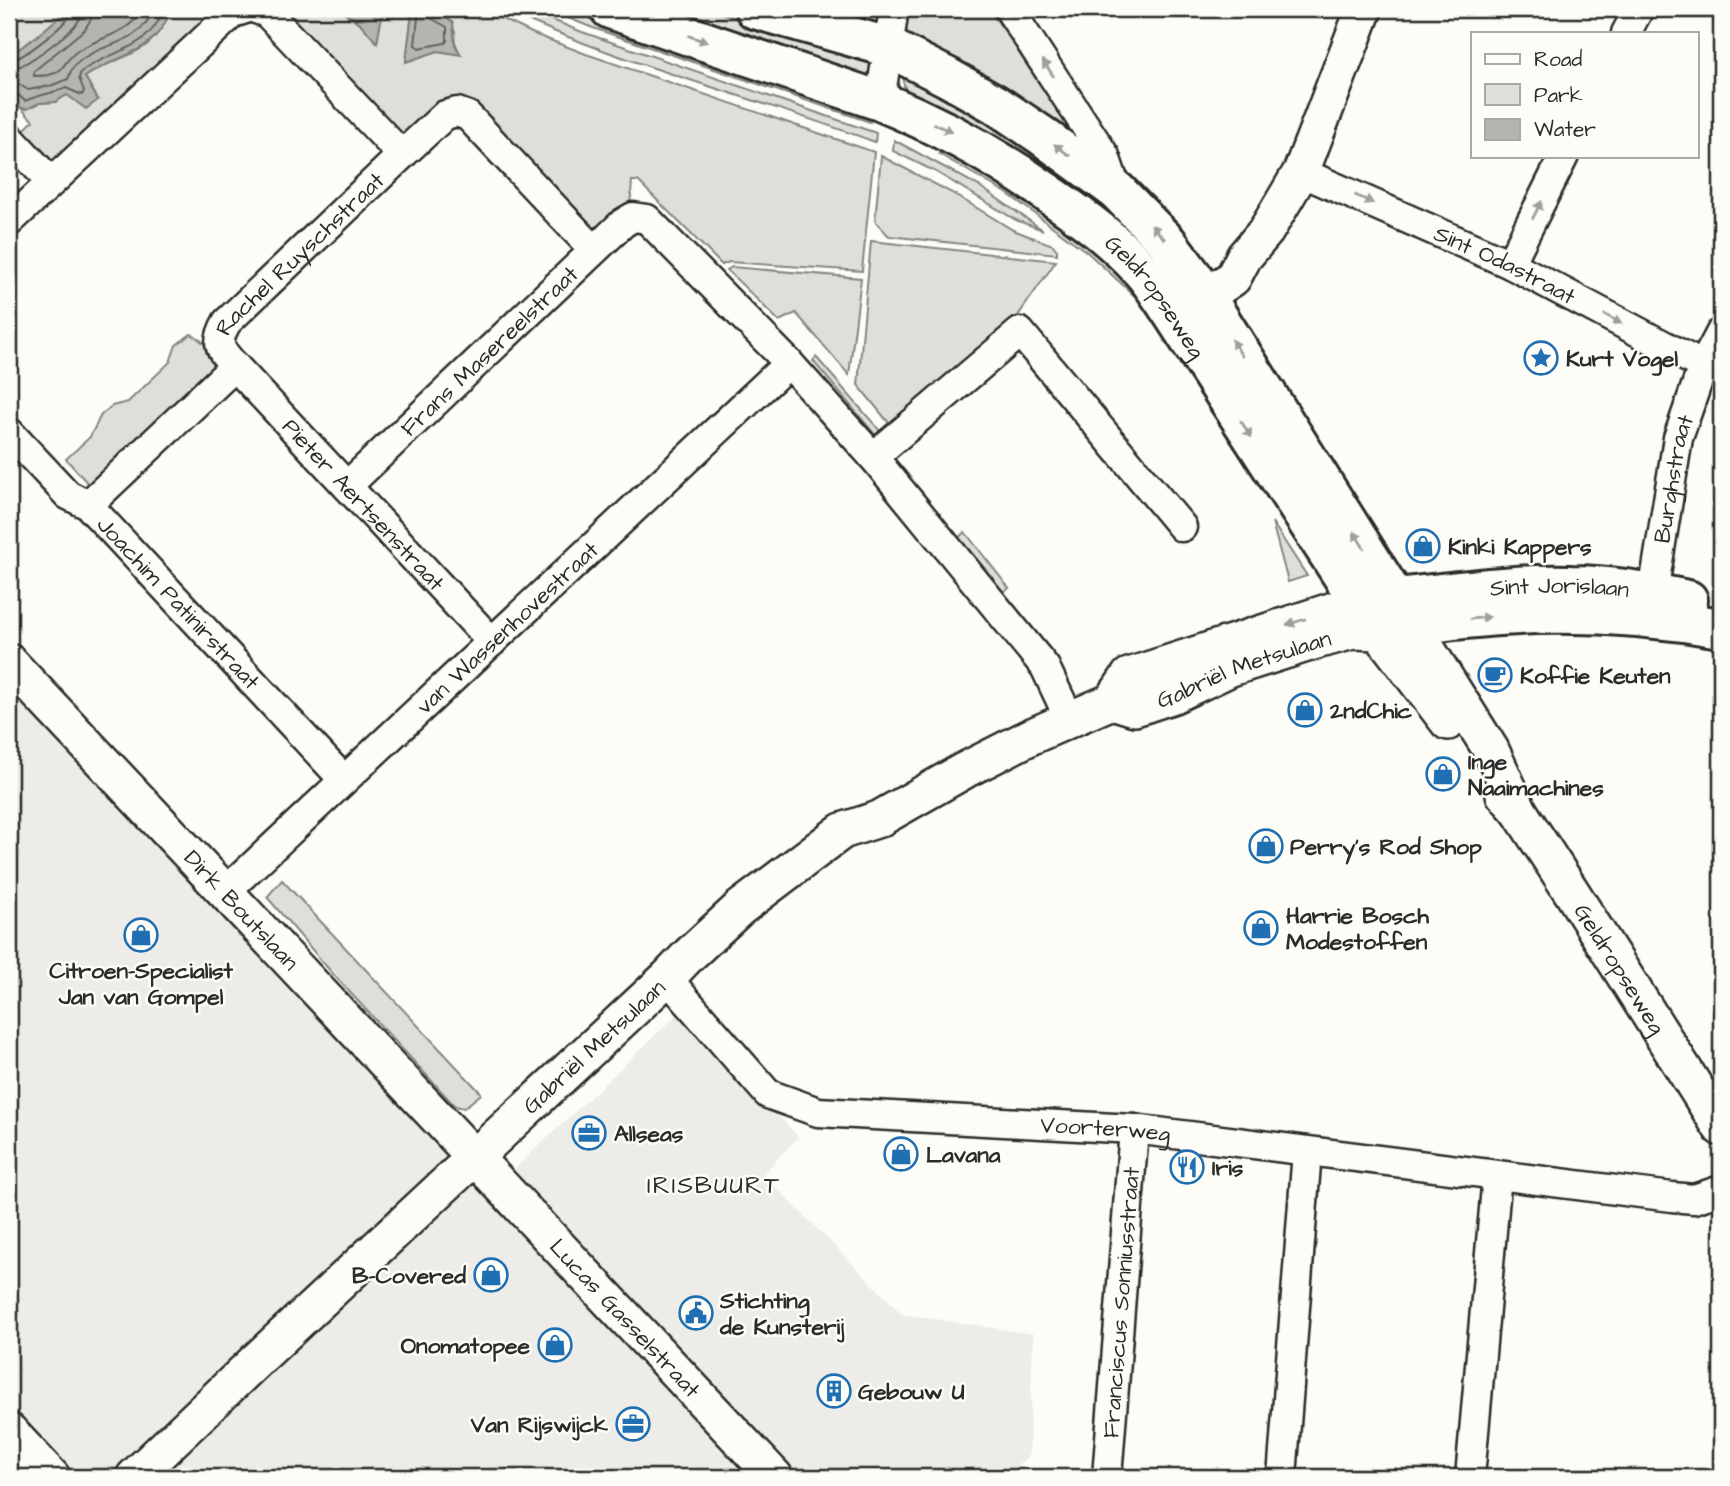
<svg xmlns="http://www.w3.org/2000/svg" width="1730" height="1486" font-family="'Architects Daughter',sans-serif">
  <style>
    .built { fill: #edece8 }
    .green { fill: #dfdeda; stroke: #858482; stroke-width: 2 }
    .water { fill: #b5b4b1; stroke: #7e7d7b; stroke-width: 2 }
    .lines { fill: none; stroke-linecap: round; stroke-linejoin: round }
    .shore { stroke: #626261; stroke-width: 2 }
    .minor-casing { stroke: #2b2b2b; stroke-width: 33 }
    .tertiary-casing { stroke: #2b2b2b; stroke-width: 40 }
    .secondary-casing { stroke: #2b2b2b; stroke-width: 44 }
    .minor { stroke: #fdfcf7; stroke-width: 28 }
    .tertiary { stroke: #fdfcf7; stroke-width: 35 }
    .secondary { stroke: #fdfcf7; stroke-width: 38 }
    .oneway { fill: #9e9e9b }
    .labels { text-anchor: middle; stroke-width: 5; stroke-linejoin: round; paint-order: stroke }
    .street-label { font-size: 23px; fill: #2b2b2b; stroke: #fdfcf7 }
    .poi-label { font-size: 23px; font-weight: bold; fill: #2b2b2b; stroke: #fdfcf7; text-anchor: start }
    .neighbourhood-label { font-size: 24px; letter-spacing: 2px; fill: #2b2b2b; stroke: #fdfcf7 }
  </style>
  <rect width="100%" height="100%" fill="#fdfcf7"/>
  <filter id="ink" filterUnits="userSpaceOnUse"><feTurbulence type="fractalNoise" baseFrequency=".0143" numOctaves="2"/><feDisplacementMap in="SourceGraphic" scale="14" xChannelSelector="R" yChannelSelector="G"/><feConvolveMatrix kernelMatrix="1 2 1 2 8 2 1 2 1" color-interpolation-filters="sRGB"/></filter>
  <g filter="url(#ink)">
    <!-- built -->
    <path class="built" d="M9,664L217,899L486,1196L682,1010L798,1137L763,1174L902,1314L1033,1334L1029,1456L1006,1477H9Z"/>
    <!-- green -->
    <g class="green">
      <path d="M9,9H69L37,36L9,56Z"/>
      <path d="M171,9H223L53,162H46L18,136L33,121L21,108L27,109L39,103L55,102L67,95L98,99L85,77C123,51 151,60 171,9Z"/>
      <path d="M277,9H338L360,23L377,42L383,9H415L412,13L406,61L438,51L460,54L454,40L455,31L446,17L422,9H481L534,34L586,54L874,152L862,271L729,262L722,265L638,181H632L630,207L601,230L593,231L476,112L408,133L399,134Z"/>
      <path d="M503,9H525L582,32L876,133L875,142C752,96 622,65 503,9Z"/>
      <path d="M546,9H566L873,116L870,122L593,28Z"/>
      <path d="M646,9H707L872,58L871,82Z"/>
      <path d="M907,9H988L1013,42L1050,98L1062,104L1093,152L906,41Z"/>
      <path d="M905,72L986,115L1142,230L1178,272L907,96L903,81Z"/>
      <path d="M894,140L979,186L1043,230L1016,220L936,172L893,151Z"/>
      <path d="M944,146L1103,252L1144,300L1138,299L1087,252L1008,194L939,154Z"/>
      <path d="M881,156L954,194L1013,230L1053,245L1057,250V254L889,236L875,221Z"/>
      <path d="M871,241L1056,261L1006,333L893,428L858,385Z"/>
      <path d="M732,267L861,278L849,375L796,313L779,321L727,270Z"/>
      <path d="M191,334C205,341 214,354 212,370L91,487L66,459L90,437L101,415L112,406L128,402L170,362L176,345Z"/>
      <path d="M816,357L882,433L877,437L813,361Z"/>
      <path d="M1272,522L1307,576L1288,582Z"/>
      <path d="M965,532L1009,588L1003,593L958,538Z"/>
      <path d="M282,880L481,1093V1094L464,1108L455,1106L332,973L267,897Z"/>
    </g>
    <!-- water -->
    <g class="water">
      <path d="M69,9H171C155,56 120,52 85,77L98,100L86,109L67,95L55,102L39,103L27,109L21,108L9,95V56L37,36Z"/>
      <path d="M338,9H383L377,43L360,23Z"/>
      <path d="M415,9L440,14L453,23L455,45L461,55L438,51L406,62L412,13Z"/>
    </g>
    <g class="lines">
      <!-- shore -->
      <g class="shore">
        <path d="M92,9L91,19L85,29L34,71V76C41,76 54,76 60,70C67,63 69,56 79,50C102,36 129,34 143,9"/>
        <path d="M419,9L415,45L419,48L445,43L447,41V27L429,17L425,11L426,9"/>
        <path d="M9,61C23,59 71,22 73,9"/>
        <path d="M9,70C23,69 71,33 79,20C82,15 81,14 82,9"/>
        <path d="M9,82L17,83L28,90L50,86L68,79C70,75 71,69 75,65C101,40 137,49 154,9"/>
        <path d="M9,91L15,92L25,101C39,95 53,93 66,88L82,95L84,91L79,78L81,72C112,48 147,53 164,9"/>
      </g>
      <defs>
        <g id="minor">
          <path d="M256,9L267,13L402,155L445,115L457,112L468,116L594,250"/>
          <path d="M1009,9L1105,156L1117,191"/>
          <path d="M1626,33L1639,9"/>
          <path d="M880,101L894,9"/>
          <path d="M9,137L51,182"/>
          <path id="s1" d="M1301,172L1510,264L1703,366"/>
          <path d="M9,222L233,13L245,9"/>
          <path d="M1510,264L1564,156"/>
          <path id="s2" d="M235,366L492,642"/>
          <path id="s3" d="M9,432L68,495L88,505L344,780"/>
          <path d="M873,457L1020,332L1182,527"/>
          <path id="s4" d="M347,486L623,223L633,217L647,219L789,363L874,458L1045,667L1069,718"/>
          <path id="s5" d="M88,505L235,366C219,349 215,343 227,322L402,155"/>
          <path id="s6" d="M1653,593L1678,438L1703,366L1721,332"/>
          <path id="s7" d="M226,891L789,363"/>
          <path id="s8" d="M667,978L768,1094L818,1112L1134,1129L1672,1197L1694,1199L1721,1190"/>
          <path id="s9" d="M1107,1477L1134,1129"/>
          <path d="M1282,1477L1307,1151"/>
          <path d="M1470,1477L1497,1175"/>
        </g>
        <g id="tertiary">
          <path d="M1178,307L1206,296L1233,278L1244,257L1266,231L1301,172L1364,9"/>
          <path id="s10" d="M9,662L775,1477"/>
          <path id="s11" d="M1112,701L1135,708L1174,695L1231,668L1316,641L1353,631L1379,632L1448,722"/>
          <path id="s12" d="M1504,794L1519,811L1571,891L1721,1128"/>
          <path d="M9,1431L52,1477"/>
          <path id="s13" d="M134,1477L259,1358L667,978L689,955L740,908L842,831L879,819L965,770L1032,736L1112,701L1129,676L1340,608L1395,598L1491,750L1519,811"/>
        </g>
        <g id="secondary">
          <path id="s14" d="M610,9L880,101C943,127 996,156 1052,196C1084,218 1115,241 1142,271C1152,282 1161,297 1170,310L1379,632C1493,609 1607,608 1721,628"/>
          <path id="s15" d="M755,9L888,47L947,77L995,104L1041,135L1117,191L1167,242L1194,278L1395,598C1454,592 1513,583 1571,585C1611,585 1649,592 1688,600"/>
        </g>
      </defs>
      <!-- minor casing -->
      <use href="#minor" class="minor-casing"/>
      <!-- tertiary casing -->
      <use href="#tertiary" class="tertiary-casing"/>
      <!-- secondary casing -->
      <use href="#secondary" class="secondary-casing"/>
      <!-- minor -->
      <use href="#minor" class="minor"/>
      <!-- tertiary -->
      <use href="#tertiary" class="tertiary"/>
      <!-- secondary -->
      <use href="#secondary" class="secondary"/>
    </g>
    <!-- one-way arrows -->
    <defs><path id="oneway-solid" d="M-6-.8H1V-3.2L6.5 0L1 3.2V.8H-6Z" transform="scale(1.75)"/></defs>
    <g class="oneway">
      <use href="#oneway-solid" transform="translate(698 39) rotate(19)"/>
      <use href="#oneway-solid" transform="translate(1048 68) rotate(-123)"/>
      <use href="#oneway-solid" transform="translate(943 128) rotate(25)"/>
      <use href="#oneway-solid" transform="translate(1062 150) rotate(-143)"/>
      <use href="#oneway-solid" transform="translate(1364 199) rotate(24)"/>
      <use href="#oneway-solid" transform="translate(1537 210) rotate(-63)"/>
      <use href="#oneway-solid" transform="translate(1158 232) rotate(-133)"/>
      <use href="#oneway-solid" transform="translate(1613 319) rotate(28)"/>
      <use href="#oneway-solid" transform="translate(1237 348) rotate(-122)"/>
      <use href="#oneway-solid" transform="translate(1246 429) rotate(57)"/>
      <use href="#oneway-solid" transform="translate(1359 540) rotate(-122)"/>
      <use href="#oneway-solid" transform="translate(1480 618) rotate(-6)"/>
      <use href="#oneway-solid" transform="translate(1296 622) rotate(162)"/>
    </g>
  </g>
  <!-- icons -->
  <defs>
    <symbol id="sight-ring" viewBox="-11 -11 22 22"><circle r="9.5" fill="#fdfcf7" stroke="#1f6fb2" stroke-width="1.5"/><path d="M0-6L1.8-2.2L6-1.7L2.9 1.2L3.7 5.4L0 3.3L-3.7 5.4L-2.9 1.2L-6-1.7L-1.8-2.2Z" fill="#1f6fb2"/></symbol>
    <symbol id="shop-ring" viewBox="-11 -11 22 22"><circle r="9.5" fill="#fdfcf7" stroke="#1f6fb2" stroke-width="1.5"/><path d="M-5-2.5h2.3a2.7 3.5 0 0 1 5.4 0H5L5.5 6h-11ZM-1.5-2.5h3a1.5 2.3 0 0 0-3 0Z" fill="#1f6fb2"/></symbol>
    <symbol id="cafe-ring" viewBox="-11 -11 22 22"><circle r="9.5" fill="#fdfcf7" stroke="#1f6fb2" stroke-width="1.5"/><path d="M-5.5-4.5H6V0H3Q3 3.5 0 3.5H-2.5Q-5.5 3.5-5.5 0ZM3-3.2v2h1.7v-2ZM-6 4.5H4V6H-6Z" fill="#1f6fb2"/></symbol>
    <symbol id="office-ring" viewBox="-11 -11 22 22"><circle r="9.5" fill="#fdfcf7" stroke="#1f6fb2" stroke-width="1.5"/><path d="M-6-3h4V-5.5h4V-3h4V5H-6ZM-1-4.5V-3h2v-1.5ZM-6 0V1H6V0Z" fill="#1f6fb2"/></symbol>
    <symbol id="restaurant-ring" viewBox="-11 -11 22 22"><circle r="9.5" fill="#fdfcf7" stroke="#1f6fb2" stroke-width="1.5"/><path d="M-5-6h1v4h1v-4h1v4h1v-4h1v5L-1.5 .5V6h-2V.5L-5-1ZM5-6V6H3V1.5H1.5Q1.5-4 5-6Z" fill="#1f6fb2"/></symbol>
    <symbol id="civic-ring" viewBox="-11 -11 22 22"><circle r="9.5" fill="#fdfcf7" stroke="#1f6fb2" stroke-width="1.5"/><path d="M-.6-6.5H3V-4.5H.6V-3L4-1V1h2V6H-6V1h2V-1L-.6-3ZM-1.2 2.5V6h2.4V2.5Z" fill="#1f6fb2"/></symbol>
    <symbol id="building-ring" viewBox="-11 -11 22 22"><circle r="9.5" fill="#fdfcf7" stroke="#1f6fb2" stroke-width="1.5"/><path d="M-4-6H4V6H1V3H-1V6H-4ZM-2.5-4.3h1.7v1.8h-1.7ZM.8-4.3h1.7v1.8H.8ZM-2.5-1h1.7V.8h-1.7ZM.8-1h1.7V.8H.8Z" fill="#1f6fb2"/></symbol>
  </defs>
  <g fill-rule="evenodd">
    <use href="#sight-ring" x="1522" y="339" width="38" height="38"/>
    <use href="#shop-ring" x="1404" y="527" width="38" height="38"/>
    <use href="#cafe-ring" x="1476" y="656" width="38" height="38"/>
    <use href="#shop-ring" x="1286" y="691" width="38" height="38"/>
    <use href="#shop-ring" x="1424" y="755" width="38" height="38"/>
    <use href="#shop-ring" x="1247" y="827" width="38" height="38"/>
    <use href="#shop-ring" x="1242" y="909" width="38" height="38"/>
    <use href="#shop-ring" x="122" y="916" width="38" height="38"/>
    <use href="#office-ring" x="570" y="1114" width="38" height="38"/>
    <use href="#shop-ring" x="882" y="1135" width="38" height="38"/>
    <use href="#restaurant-ring" x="1168" y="1148" width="38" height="38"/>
    <use href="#shop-ring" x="472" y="1256" width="38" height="38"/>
    <use href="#civic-ring" x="677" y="1294" width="38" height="38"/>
    <use href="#shop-ring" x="536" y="1326" width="38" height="38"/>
    <use href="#building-ring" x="815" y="1372" width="38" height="38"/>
    <use href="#office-ring" x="614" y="1405" width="38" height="38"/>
  </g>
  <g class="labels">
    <!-- street labels -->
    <g class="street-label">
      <text dy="8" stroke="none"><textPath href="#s5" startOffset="352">Rachel Ruyschstraat</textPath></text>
      <text dy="8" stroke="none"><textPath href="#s1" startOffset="224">Sint Odastraat</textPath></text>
      <text dy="8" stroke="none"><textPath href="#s14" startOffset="628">Geldropseweg</textPath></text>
      <text dy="8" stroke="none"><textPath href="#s4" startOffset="196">Frans Masereelstraat</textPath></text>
      <text dy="8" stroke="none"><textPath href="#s6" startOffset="116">Burghstraat</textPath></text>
      <text dy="8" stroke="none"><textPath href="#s2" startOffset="189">Pieter Aertsenstraat</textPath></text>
      <text dy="8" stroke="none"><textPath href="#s15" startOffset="1069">Sint Jorislaan</textPath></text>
      <text dy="8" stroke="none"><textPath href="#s3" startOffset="242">Joachim Patinirstraat</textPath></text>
      <text dy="8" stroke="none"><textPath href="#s7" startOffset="385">van Wassenhovestraat</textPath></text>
      <text dy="8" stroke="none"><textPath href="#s11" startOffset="140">Gabriël Metsulaan</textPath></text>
      <text dy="8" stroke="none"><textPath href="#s10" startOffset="340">Dirk Boutslaan</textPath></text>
      <text dy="8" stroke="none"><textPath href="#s12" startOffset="210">Geldropseweg</textPath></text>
      <text dy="8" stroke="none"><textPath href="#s13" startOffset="630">Gabriël Metsulaan</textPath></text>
      <text dy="8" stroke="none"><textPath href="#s8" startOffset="495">Voorterweg</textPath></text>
      <text dy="8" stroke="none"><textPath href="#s9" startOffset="175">Franciscus Sonniusstraat</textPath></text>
      <text dy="8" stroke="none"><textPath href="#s10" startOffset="900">Lucas Gasselstraat</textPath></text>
    </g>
    <!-- poi labels -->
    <g class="poi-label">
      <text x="1566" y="366">Kurt Vogel</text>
      <text x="1448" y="554">Kinki Kappers</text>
      <text x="1520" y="683">Koffie Keuten</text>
      <text x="1330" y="718">2ndChic</text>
      <text x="1468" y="769">Inge<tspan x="1468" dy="26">Naaimachines</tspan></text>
      <text x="1290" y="854">Perry's Rod Shop</text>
      <text x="1286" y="923">Harrie Bosch<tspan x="1286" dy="26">Modestoffen</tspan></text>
      <text x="141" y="978" text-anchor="middle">Citroen-Specialist<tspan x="141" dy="26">Jan van Gompel</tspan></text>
      <text x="614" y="1141">Allseas</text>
      <text x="926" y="1162">Lavana</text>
      <text x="1212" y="1175">Iris</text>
      <text x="466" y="1283" text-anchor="end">B-Covered</text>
      <text x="720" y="1308">Stichting<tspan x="720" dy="26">de Kunsterij</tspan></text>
      <text x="530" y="1353" text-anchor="end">Onomatopee</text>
      <text x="858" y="1399">Gebouw U</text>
      <text x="608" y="1432" text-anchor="end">Van Rijswijck</text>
    </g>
    <!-- neighbourhood labels -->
    <g class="neighbourhood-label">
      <text x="714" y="1193">IRISBUURT</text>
    </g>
  </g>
  <!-- margin -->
  <rect width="1730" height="1486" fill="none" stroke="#fdfcf7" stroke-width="35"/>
  <rect x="18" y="18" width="1695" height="1451" fill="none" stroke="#2b2b2b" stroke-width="2.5" filter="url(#ink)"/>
  <!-- legend -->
  <rect x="1471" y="32" width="228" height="126" fill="#fdfcf7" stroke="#a9a8a5" stroke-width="2"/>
  <rect x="1485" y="54" width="35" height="10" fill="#fdfcf7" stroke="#a9a8a5" stroke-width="2"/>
  <text x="1534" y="66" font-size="21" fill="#2b2b2b">Road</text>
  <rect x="1485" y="84" width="35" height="21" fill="#dfdeda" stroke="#a9a8a5" stroke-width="2"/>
  <text x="1534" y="102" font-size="21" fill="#2b2b2b">Park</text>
  <rect x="1485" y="119" width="35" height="21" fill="#b5b4b1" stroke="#a9a8a5" stroke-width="2"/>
  <text x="1534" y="136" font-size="21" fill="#2b2b2b">Water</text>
</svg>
